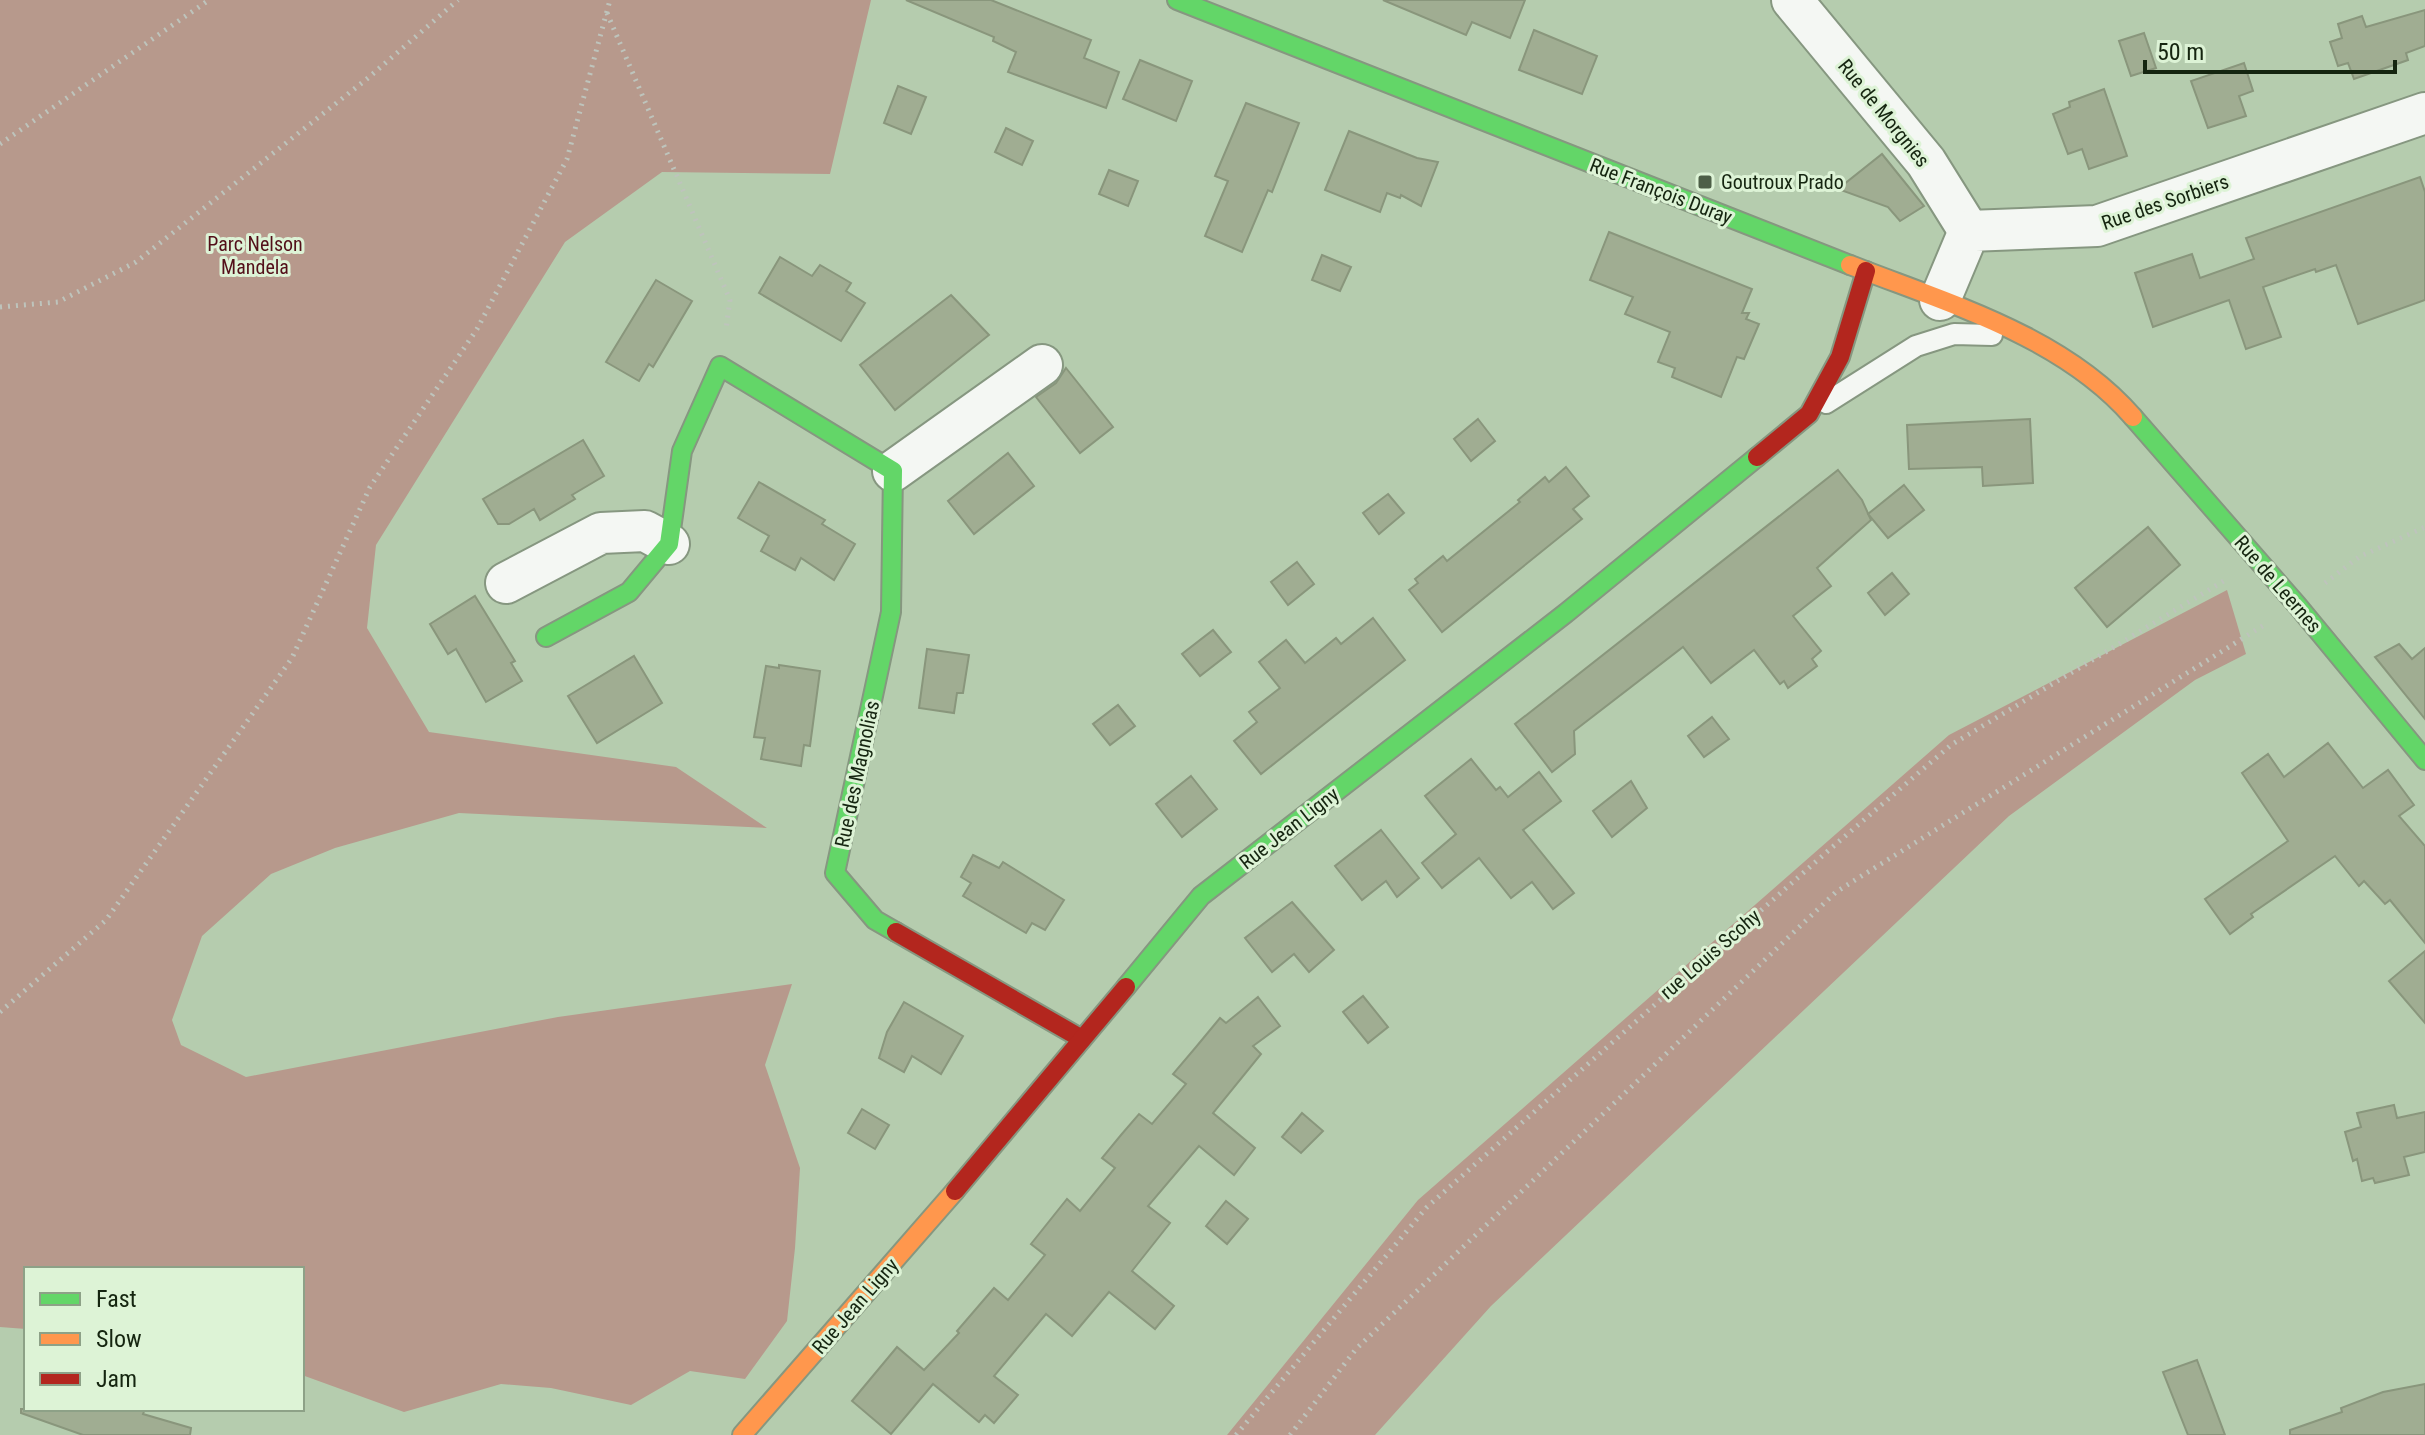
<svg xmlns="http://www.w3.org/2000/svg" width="2425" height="1435" font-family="'Roboto Condensed',sans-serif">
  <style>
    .forest { fill: #b7998c }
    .building { fill: #a0ad92; stroke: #89967c; stroke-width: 2 }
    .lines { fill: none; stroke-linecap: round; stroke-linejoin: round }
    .lane-casing { stroke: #869780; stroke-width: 24 }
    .street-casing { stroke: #869780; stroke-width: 44 }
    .fast-casing { stroke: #869780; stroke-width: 22 }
    .slow-casing { stroke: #869780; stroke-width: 22 }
    .jam-casing { stroke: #869780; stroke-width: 22 }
    .path { stroke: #bec4bc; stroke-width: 5; stroke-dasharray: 2 6; stroke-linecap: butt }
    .lane { stroke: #f4f7f3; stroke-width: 20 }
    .street { stroke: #f4f7f3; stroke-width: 40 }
    .fast { stroke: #63d668; stroke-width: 18 }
    .slow { stroke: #ff974d; stroke-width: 18 }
    .jam { stroke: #b3261e; stroke-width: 18 }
    .poi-dot { fill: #4d5f47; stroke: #ddf3d6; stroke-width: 3 }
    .labels { text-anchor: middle; stroke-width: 6; stroke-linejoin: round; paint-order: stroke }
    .street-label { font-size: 20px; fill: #152510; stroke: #ddf3d6 }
    .poi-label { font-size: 20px; fill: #152510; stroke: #ddf3d6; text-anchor: start }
    .park-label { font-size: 20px; fill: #530f19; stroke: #ddf3d6 }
  </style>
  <rect width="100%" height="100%" fill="#b5ccae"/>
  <!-- forest -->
  <g class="forest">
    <path d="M0,0H871L830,174L662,172L565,242L376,545L367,628L429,732L676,767L767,828L459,813L335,848L271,874L202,936L172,1020L181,1045L246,1077L558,1017L792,984L765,1065L800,1168L795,1248L787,1321L745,1379L690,1371L631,1405L551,1388L501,1384L404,1412L302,1375V1269H26V1329L0,1327Z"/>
    <path d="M2227,590L2246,654L2195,680L2009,816L1491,1306L1375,1435H1227L1418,1200L1949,735Z"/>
  </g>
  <!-- building -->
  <g class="building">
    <path d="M906,0H991L1091,40L1084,58L1119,72L1106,108L1008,72L1016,52L993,41L994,37Z"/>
    <path d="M1383,0H1525L1510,38L1472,22L1466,35Z"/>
    <path d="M2425,10V46L2406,53L2408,60L2354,79L2348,63L2338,66L2330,42L2342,38L2338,24L2362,16L2366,27Z"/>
    <path d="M1534,30L1597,56L1582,94L1519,70Z"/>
    <path d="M2144,33L2156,68L2131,76L2119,41Z"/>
    <path d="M1140,60L1192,81L1176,121L1123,99Z"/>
    <path d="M2244,63L2253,91L2239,96L2246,116L2208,128L2191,81Z"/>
    <path d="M898,86L926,97L911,134L884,123Z"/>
    <path d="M2104,89L2127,156L2089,169L2082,149L2068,154L2053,114L2070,107L2069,102Z"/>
    <path d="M1246,103L1299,123L1272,192L1268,190L1242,252L1205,236L1228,181L1215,176Z"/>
    <path d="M1006,128L1033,141L1022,165L995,152Z"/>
    <path d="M1349,131L1417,158L1438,162L1421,206L1401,195L1400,198L1387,193L1380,212L1325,190Z"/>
    <path d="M1882,154L1924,206L1900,221L1888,207L1838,189Z"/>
    <path d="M1109,170L1138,181L1128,206L1099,194Z"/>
    <path d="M2420,177L2425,192V300L2358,324L2336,265L2316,272L2315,269L2263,287L2281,337L2246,349L2229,300L2153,327L2135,273L2192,254L2200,278L2254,259L2246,238Z"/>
    <path d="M1609,232L1752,289L1742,313H1749L1746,319L1759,324L1744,359L1737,357L1721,397L1672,377L1675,368L1658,362L1670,332L1625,314L1633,297L1590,280Z"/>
    <path d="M1322,255L1351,267L1340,291L1312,280Z"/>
    <path d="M780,257L812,276L820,265L851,283L846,291L865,303L841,341L759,293Z"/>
    <path d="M656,280L692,301L653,367L649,364L639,381L606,362Z"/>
    <path d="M951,295L989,335L895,410L860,365Z"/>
    <path d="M1066,368L1113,427L1080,453L1036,397L1056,383Z"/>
    <path d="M1478,419L1495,441L1471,461L1454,439Z"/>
    <path d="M2030,419L2033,483L1983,486L1982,467L1909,469L1907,425Z"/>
    <path d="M583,440L604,476L572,495L575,499L540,520L534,509L509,524H498L483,499Z"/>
    <path d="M1008,453L1034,486L974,534L948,501Z"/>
    <path d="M1566,467L1589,496L1573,509L1582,519L1442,632L1409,590L1418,583L1415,579L1443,556L1447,561L1520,502L1518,500L1545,477L1549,482Z"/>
    <path d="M1838,470L1862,500L1871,520L1817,568L1831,586L1793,616L1821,651L1812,659L1817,666L1788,688L1784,681L1780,684L1754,650L1711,683L1683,647L1574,731L1575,754L1552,772L1515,724Z"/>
    <path d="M759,482L825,520L822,524L855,544L834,580L801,558L795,570L761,551L769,536L738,518Z"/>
    <path d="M1904,485L1924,510L1888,538L1868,514Z"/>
    <path d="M1388,494L1404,513L1379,534L1363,513Z"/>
    <path d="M2148,527L2180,565L2107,627L2075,588Z"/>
    <path d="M1297,562L1314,584L1288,605L1271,582Z"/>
    <path d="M1892,573L1909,594L1885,615L1868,593Z"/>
    <path d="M475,596L515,661L511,663L522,681L486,702L456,649L448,654L430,624Z"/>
    <path d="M1373,618L1405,660L1261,774L1234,741L1257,722L1249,712L1280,688L1259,662L1286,640L1305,663L1336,638L1341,644Z"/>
    <path d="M1213,630L1231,652L1200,676L1182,654Z"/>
    <path d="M2399,644L2412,659L2425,648V719L2375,657Z"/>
    <path d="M927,649L969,655L963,693H957L954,713L919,708Z"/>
    <path d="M634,656L662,703L597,743L568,696Z"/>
    <path d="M779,665L820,671L810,746L804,745L801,766L761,759L765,738L754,737L766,666L779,668Z"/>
    <path d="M1118,705L1135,726L1110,745L1093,724Z"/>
    <path d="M1712,717L1729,739L1704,757L1688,736Z"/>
    <path d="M2328,743L2363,788L2388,770L2414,805L2399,816L2425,846V943L2390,900L2385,904L2364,881L2359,886L2335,856L2251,914L2253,917L2230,934L2205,899L2288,841L2242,773L2268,754L2284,777Z"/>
    <path d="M1471,759L1496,790L1500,787L1508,797L1539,772L1561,801L1523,830L1574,893L1553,909L1532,882L1511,898L1479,858L1442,888L1422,863L1456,834L1425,796Z"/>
    <path d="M1191,776L1217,809L1182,837L1156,804Z"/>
    <path d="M1631,781L1647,808L1612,837L1593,811Z"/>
    <path d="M1381,830L1419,878L1397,897L1386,881L1362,900L1335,866Z"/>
    <path d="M973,855L999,868L1003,862L1064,900L1045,930L1032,923L1026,933L963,896L971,883L961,877Z"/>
    <path d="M1292,902L1334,950L1309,972L1294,954L1272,972L1245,938Z"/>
    <path d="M2425,951V1023L2389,981Z"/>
    <path d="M1363,996L1388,1027L1368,1043L1343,1012Z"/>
    <path d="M1258,997L1280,1026L1253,1046L1261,1054L1213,1113L1255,1148L1234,1175L1199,1146L1148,1206L1170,1223L1132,1271L1174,1306L1155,1329L1109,1292L1072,1336L1046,1314L994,1376L1018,1395L994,1423L985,1415L979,1422L933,1384L891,1434L852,1401L897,1347L924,1370L959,1333L957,1331L994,1288L1008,1300L1045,1255L1031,1244L1067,1199L1080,1211L1115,1168L1102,1158L1121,1135L1139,1114L1152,1124L1186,1084L1173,1074L1196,1047L1220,1018L1226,1023Z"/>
    <path d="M904,1002L963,1036L941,1074L912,1056L904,1072L879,1058L887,1032Z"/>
    <path d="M2394,1105L2397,1118L2425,1112V1152L2404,1157L2409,1175L2375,1183L2373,1178L2362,1181L2357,1159L2353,1161L2345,1132L2361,1127L2357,1113Z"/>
    <path d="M862,1109L889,1125L875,1149L848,1133Z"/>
    <path d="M1302,1113L1323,1131L1301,1153L1282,1137Z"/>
    <path d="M1226,1201L1248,1219L1227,1244L1206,1226Z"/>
    <path d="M2197,1360L2225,1435H2188L2163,1372Z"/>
    <path d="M2425,1384V1435H2290V1430L2342,1412L2341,1408L2383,1392Z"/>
    <path d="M21,1409H145L143,1414L191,1428L190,1435H83L21,1413Z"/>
  </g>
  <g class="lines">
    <defs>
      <path id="lane" d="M1826,403L1916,346L1954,334L1992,335"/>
      <g id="street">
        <path d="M1792,0L1926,162L1969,231"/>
        <path d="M1940,300L1969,231L2097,226L2425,113"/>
        <path d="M893,471L1042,365"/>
        <path d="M506,583L601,533L645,531L669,544"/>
      </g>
      <g id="fast">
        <path d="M1177,0L1850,265"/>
        <path d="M2133,417L2297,605L2425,760"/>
        <path d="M546,637L629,592L669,544L682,451L720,366L893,471L891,612L835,873L875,920L896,932"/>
        <path d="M1126,987L1201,896L1566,613L1757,457"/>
      </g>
      <g id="slow">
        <path d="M1850,265C1947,303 2063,336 2133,417"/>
        <path d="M742,1435L955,1191"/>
      </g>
      <g id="jam">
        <path d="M1757,457L1809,414L1840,357L1866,271"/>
        <path d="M896,932L1082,1039"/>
        <path d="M955,1191L1126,987"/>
      </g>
    </defs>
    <!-- lane casing -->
    <use href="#lane" class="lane-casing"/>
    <!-- street casing -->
    <use href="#street" class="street-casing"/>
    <!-- fast casing -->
    <use href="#fast" class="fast-casing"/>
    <!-- slow casing -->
    <use href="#slow" class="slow-casing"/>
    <!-- jam casing -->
    <use href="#jam" class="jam-casing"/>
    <!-- path -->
    <g class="path">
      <path d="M607,13L730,300L726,329"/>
      <path d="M0,144L209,0"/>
      <path d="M0,307L58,302L136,262L368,78L458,0"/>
      <path d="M2325,583L2359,557L2425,527"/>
      <path d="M0,1012L106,920L292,658L370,487L477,329L567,159L610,0"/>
      <path d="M1236,1435L1427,1207L1829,850L1951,745L2227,579"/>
      <path d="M1290,1435L1356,1349L1836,892L2264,625"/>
    </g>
    <!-- lane -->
    <use href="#lane" class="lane"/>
    <!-- street -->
    <use href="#street" class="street"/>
    <!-- fast -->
    <use href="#fast" class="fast"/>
    <!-- slow -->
    <use href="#slow" class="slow"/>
    <!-- jam -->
    <use href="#jam" class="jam"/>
  </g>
  <!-- markers -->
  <rect class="poi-dot" x="1697" y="174" width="16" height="16" rx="4"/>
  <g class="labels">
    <!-- street labels -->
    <g class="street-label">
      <text transform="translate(1884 113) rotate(51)" y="7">Rue de Morgnies</text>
      <text transform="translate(1661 191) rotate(21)" y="7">Rue François Duray</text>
      <text transform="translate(2165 202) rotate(-19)" y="7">Rue des Sorbiers</text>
      <text transform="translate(2278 584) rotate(49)" y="7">Rue de Leernes</text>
      <text transform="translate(857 774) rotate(-78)" y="7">Rue des Magnolias</text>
      <text transform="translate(1289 828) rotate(-38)" y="7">Rue Jean Ligny</text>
      <text transform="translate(1710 954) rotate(-41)" y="7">rue Louis Scohy</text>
      <text transform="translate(855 1306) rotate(-49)" y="7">Rue Jean Ligny</text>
    </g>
    <!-- poi labels -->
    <g class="poi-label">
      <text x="1721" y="189">Goutroux Prado</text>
    </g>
    <!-- park labels -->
    <g class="park-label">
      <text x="255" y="251">Parc Nelson<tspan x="255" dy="23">Mandela</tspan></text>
    </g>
  </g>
  <!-- legend -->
  <rect x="24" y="1267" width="280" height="144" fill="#ddf3d6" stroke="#8da187" stroke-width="2"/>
  <rect x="40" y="1293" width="40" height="12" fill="#63d668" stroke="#8da187" stroke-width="2"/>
  <text x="96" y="1307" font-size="24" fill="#152510">Fast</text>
  <rect x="40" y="1333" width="40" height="12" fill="#ff974d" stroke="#8da187" stroke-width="2"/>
  <text x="96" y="1347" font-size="24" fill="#152510">Slow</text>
  <rect x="40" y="1373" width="40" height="12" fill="#b3261e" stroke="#8da187" stroke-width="2"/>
  <text x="96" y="1387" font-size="24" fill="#152510">Jam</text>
  <!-- scale -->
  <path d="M2145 60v12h250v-12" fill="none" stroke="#152510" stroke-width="4"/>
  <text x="2157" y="60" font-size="24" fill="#152510" stroke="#ddf3d6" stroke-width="6" paint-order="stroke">50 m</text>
</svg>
